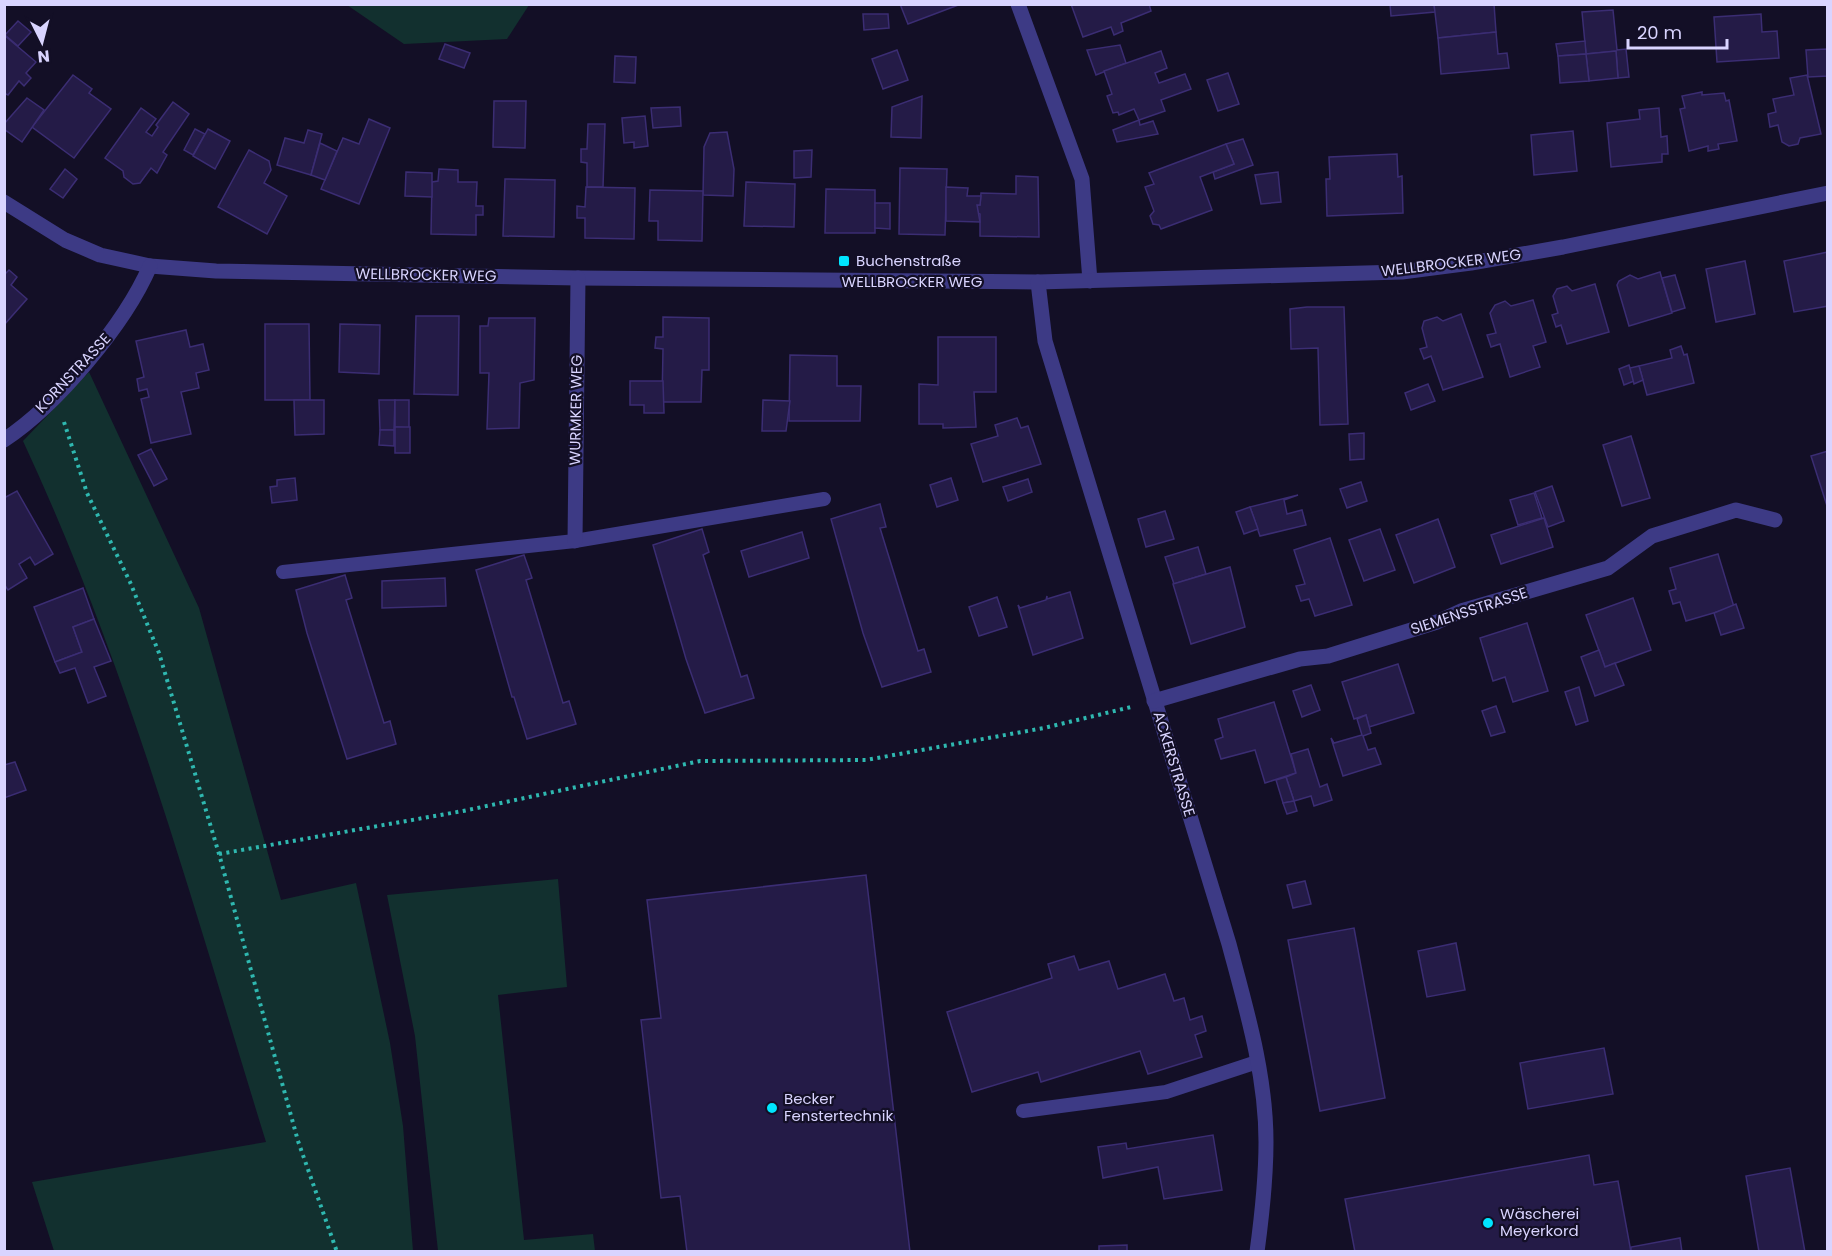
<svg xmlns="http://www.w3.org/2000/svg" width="1832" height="1256" font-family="Poppins,sans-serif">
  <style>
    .green { fill: #12302f }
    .building { fill: #241b47; stroke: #3b2d73; stroke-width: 1.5 }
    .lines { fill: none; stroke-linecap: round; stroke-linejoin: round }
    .path { stroke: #2fb8b0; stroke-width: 4; stroke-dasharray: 3 4.5; stroke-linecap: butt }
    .lane { stroke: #3d3a85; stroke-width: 14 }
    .street { stroke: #3d3a85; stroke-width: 15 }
    .poi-dot { fill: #00e5ff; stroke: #130f26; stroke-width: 2 }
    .labels { text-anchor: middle; stroke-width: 4.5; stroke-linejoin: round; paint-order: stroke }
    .poi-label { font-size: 15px; fill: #d9d4ff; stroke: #130f26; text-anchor: start }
    .street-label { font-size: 15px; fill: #d9d4ff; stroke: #130f26 }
  </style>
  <rect width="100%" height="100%" fill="#130f26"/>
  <!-- green -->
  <g class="green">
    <path d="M347,5H529L507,39L404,44Z"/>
    <path d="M89,372L199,608L281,900L356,883L390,1043L403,1126L413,1251H54L32,1182L266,1142C193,906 128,666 23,441Z"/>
    <path d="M558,879L567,987L498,995L524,1240L593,1234L595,1251H438L415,1036L387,895Z"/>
  </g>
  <!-- building -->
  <g class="building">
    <path d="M900,4H961L908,24Z"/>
    <path d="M1071,4H1149L1151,11L1121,23L1123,31L1114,35L1111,27L1083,37Z"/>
    <path d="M1390,4H1434L1435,12L1391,16Z"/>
    <path d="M1434,4H1494L1496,32L1438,38Z"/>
    <path d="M1613,10L1617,50L1626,49L1629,77L1618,78L1616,51L1586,54L1582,12Z"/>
    <path d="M863,14H888L889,28L864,30Z"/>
    <path d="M1761,14L1762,32L1777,31L1779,58L1717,62L1714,17Z"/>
    <path d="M18,21L31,32L18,46L5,35Z"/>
    <path d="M1496,32L1498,54L1507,53L1509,68L1441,74L1438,38Z"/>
    <path d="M4,35L36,62L26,73L31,78L24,86L19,81L8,95L4,93Z"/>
    <path d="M1585,41L1586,54L1558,56L1556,44Z"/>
    <path d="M445,44L470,53L464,68L439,59Z"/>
    <path d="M1120,45L1126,63L1096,75L1087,50Z"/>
    <path d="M1827,49L1828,76L1808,77L1806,50Z"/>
    <path d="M897,50L908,80L883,89L872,59Z"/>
    <path d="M1161,51L1167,68L1155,73L1159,83L1185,74L1191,89L1161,100L1165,111L1139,120L1134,109L1119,115L1118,112L1113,113L1107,96L1112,94L1104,71Z"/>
    <path d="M1616,51L1618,78L1589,81L1586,54Z"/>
    <path d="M1586,54L1589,81L1560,83L1558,56Z"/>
    <path d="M615,56L636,57L635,83L614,82Z"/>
    <path d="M1228,73L1239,104L1218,111L1207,80Z"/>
    <path d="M73,75L92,89L89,93L111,109L74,158L32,127Z"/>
    <path d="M1807,75L1821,134L1800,138L1798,144L1789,146L1782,142L1778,125L1770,127L1768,114L1776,112L1773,99L1794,95L1790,78Z"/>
    <path d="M1702,92V95L1724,93L1726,101L1729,100L1737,141L1718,144L1719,149L1708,151V146L1689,151L1680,109L1685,108L1682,96Z"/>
    <path d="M922,96L921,138L891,137L892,107Z"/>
    <path d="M27,98L44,110L22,142L4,129V124Z"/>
    <path d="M494,101H526L525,148L493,147Z"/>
    <path d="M173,102L189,114L163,152L167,155L157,173L151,168L140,183L133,184L124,177L123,171L105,158L141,108L156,119L146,132L152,136L158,127L156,125Z"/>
    <path d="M680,107L681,126L653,128L651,108Z"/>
    <path d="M1659,108L1661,137L1667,136L1668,154H1662V162L1611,167L1607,123L1640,119L1639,110Z"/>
    <path d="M645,116L648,146L634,148V142L624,143L622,118Z"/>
    <path d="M369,119L390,128L359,204L321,189L343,138L359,144Z"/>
    <path d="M1139,120L1140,125L1153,121L1158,134L1117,142L1113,130Z"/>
    <path d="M588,124H605L603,187H587V163L581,162V149H587Z"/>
    <path d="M195,129L205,134L193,155L184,150Z"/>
    <path d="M208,129L230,141L215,169L193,156Z"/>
    <path d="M308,130L322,134L311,175L277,165L285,138L304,143Z"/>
    <path d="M1573,131L1577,171L1534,175L1531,135Z"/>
    <path d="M727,132L734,169L733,196L703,195L704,147L710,133Z"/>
    <path d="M1243,139L1253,165L1215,179L1213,172L1234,164L1226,144Z"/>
    <path d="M320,143L337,151L325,180L311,175Z"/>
    <path d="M1226,144L1234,164L1200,177L1212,210L1161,229L1159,225L1153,224L1150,216L1154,211L1145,187L1154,184L1149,173Z"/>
    <path d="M249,150L269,161L271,170L264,183L287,196L267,234L218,207Z"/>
    <path d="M812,150L811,177L794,178V151Z"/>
    <path d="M1397,154L1398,177L1402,176L1403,213L1327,216L1326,179H1330L1329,157Z"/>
    <path d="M900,168L947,169L945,235L899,234Z"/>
    <path d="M65,169L77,179L63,198L50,189Z"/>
    <path d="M439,169L458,170V182H477L476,206H483V215H476V235L431,234L432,182L438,181Z"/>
    <path d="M406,172L432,173V197L405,196Z"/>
    <path d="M1278,172L1281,202L1261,204L1255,175Z"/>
    <path d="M1016,176L1038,177L1039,237L980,236V214L977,213V205H980L981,193L1016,194Z"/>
    <path d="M505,179L555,180L554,237L503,236Z"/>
    <path d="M746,182L795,184L794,227L744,226Z"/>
    <path d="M586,187L635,188L634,239L585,238V218H577V206L585,207Z"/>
    <path d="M946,187L968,188L967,196H981L980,205H977L980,222L946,221Z"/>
    <path d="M826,189L875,190V233H825Z"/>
    <path d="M650,190L703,191L702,241L658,240V221H649Z"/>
    <path d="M875,203H890V229L875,228Z"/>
    <path d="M1828,252V306L1794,312L1784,261Z"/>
    <path d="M1745,261L1755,314L1716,322L1706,269Z"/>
    <path d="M9,270L17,277L11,285L27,299L4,325V275Z"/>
    <path d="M1660,272L1672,313L1629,326L1617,285L1619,281L1630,275L1638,279Z"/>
    <path d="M1675,275L1685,308L1672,312L1662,278Z"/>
    <path d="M1595,284L1609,332L1567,344L1561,325L1556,327L1552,315L1558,313L1553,296L1557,289L1567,286L1572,291Z"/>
    <path d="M1533,300L1546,342L1533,346L1540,367L1510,377L1500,344L1491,347L1487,335L1496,333L1490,313L1495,305L1505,301L1511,306Z"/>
    <path d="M1307,307H1344L1348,424L1320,425L1318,348L1291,349L1290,309Z"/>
    <path d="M1461,314L1483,377L1443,390L1431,356L1424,359L1420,349L1427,347L1422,328L1424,321L1437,317L1443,321Z"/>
    <path d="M416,316H459L458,395L414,394Z"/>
    <path d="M663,317L709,318V370H702L701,402H662L663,349L655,348L656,337H663Z"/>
    <path d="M489,318H535L534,380L520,383L519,428L487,429L489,373H480V326H488Z"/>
    <path d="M265,324H309L310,400H265Z"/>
    <path d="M340,324L380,325L379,374L339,372Z"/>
    <path d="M186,330L190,347L203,344L209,370L196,373L199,388L181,392L191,434L151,443L141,399L149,397L147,389L139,391L137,379L144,377L136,341Z"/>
    <path d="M938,337H996V392H974L976,427L943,428V424H919V384L938,385Z"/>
    <path d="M1681,346L1684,355L1687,354L1694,383L1647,395L1639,366L1672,358L1670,350Z"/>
    <path d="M790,355L837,356V386H861L860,421H789Z"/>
    <path d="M1629,365L1634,381L1624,385L1619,369Z"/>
    <path d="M1639,366L1643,380L1634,384L1630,368Z"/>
    <path d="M630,381H663L664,413H644V405H630Z"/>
    <path d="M1428,384L1435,401L1411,410L1405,393Z"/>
    <path d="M294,400H324V434L295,435Z"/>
    <path d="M379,400H395L394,430H380Z"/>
    <path d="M395,400H409V428L395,427Z"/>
    <path d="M763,400L790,401L786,431H762Z"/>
    <path d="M1017,418L1021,428L1028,426L1041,464L983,482L971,444L998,436L995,425Z"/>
    <rect x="395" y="427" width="15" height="26"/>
    <path d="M380,430H394V446L379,445Z"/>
    <path d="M1364,433V459L1350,460L1349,434Z"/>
    <path d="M1631,436L1650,498L1622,506L1603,445Z"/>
    <path d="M151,449L167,479L154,486L138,455Z"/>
    <path d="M1828,451V509L1811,456Z"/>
    <path d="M295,478L297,500L272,503L270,487L277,486V480Z"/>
    <path d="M951,478L958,500L937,507L930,485Z"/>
    <path d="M1028,479L1032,492L1008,501L1003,487Z"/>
    <path d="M1361,482L1367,501L1347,508L1340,489Z"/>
    <path d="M1552,486L1564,521L1548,527L1535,492Z"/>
    <path d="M17,491L53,554L35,565L30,557L19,564L27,578L8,590L4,584V498Z"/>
    <path d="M1534,493L1542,518L1518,525L1510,500Z"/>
    <path d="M1298,495L1284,500L1287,514L1302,510L1306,525L1260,536L1250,507Z"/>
    <path d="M880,504L886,527L880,528L918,651L924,649L931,672L882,687L863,633L831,519Z"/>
    <path d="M1250,507L1258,529L1244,534L1236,512Z"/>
    <path d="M1165,511L1174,539L1146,547L1138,519Z"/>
    <path d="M1544,518L1553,547L1501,564L1491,535Z"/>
    <path d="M1438,519L1455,567L1414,583L1396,535Z"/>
    <path d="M702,529L709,552L703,555L741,677L747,675L754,698L705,713L686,659L653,545Z"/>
    <path d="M1380,529L1395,570L1364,581L1349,540Z"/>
    <path d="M802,532L809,558L749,577L741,551Z"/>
    <path d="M1330,538L1352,605L1315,616L1309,599L1301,601L1296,586L1305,584L1294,550Z"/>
    <path d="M1198,547L1206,574L1174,584L1165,557Z"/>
    <path d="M1718,554L1734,607L1686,621L1680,602L1673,604L1669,591L1676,589L1670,568Z"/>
    <path d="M524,555L532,578L526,580L563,703L569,701L576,724L527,739L514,697H512L476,570Z"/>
    <path d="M1230,567L1245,627L1191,644L1173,584Z"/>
    <path d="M345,575L352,598L346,600L384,723L390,721L396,744L347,759L307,633L296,590Z"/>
    <path d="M445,578L446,606L382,608V581Z"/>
    <path d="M83,588L94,619L73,627L82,652L55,662L34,607Z"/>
    <path d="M1070,592L1083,638L1033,655L1018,605L1020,608L1046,600L1047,596V599Z"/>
    <path d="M997,597L1007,627L979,636L969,607Z"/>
    <path d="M1633,598L1651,650L1605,667L1586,615Z"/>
    <path d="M1736,604L1744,628L1721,635L1714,613Z"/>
    <path d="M94,619L111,661L94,667L106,696L88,703L75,668L60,673L55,662L82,652L73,627Z"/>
    <path d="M1527,623L1548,691L1513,702L1505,677L1493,681L1480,638Z"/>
    <path d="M1599,650L1605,667L1615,663L1624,685L1595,696L1581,657Z"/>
    <path d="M1398,664L1414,713L1369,727L1366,715L1354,719L1342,682Z"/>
    <path d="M1311,685L1320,710L1302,717L1293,691Z"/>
    <path d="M1579,687L1588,721L1576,725L1565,692Z"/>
    <path d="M1274,702L1296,773L1265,783L1255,750L1221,759L1215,740L1223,737L1218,719Z"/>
    <path d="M1496,706L1505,732L1491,736L1482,711Z"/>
    <path d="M1366,715L1371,733L1363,736L1368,750L1375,748L1381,764L1343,776L1331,738L1334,743L1362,735L1357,719Z"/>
    <path d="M1308,749L1320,787L1327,784L1332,800L1314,806L1311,796L1294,801L1286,777L1296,773L1291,754Z"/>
    <path d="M15,762L26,790L4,798V765Z"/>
    <path d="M1286,777L1294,801L1283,803L1276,780Z"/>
    <path d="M1294,801L1297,811L1287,814L1283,803Z"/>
    <path d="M866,875L910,1252H687L680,1196L661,1198L641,1020L661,1018L647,900Z"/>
    <path d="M1305,881L1311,904L1293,908L1287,885Z"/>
    <path d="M1354,928L1385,1098L1320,1111L1288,940Z"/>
    <path d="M1456,943L1465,990L1427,997L1418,951Z"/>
    <path d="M1074,956L1079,970L1109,961L1118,989L1165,974L1174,1001L1184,998L1190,1020L1202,1016L1206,1031L1195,1035L1202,1057L1148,1074L1140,1051L1041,1082L1038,1072L972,1092L947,1012L1052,978L1048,964Z"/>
    <path d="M1604,1048L1613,1094L1528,1109L1520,1063Z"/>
    <path d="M1213,1135L1222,1190L1164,1199L1158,1167L1103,1178L1098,1147L1126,1143L1127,1149Z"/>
    <path d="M1589,1155L1594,1185L1618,1181L1631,1252H1355L1345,1199Z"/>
    <path d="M1790,1168L1805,1252H1759L1746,1176Z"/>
    <path d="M1680,1238L1682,1252H1631V1247Z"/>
    <path d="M1127,1245V1252H1099V1246Z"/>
  </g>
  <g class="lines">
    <!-- path -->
    <g class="path">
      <path d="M64,422L87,493L130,582L159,653L219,854L298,1141L337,1252"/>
      <path d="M219,854L463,811L700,761L866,760L1044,728L1131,707"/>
    </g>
    <!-- lane -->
    <g class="lane">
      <path d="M283,572L575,541L824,499"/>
      <path d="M1023,1111L1166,1092L1257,1062"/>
    </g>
    <!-- street -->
    <g class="street">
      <path d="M1018,4L1082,179L1090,281"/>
      <path d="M4,202L65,240L100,255L150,266L216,271L578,278L1038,282L1402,272L1471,263L1563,247L1828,193"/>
      <path d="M1038,282L1045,341L1229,944C1246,1008 1266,1074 1266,1142C1266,1179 1262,1215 1257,1252"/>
      <path d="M4,440C57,405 125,324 150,266"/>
      <path d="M575,541L578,278"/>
      <path d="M1154,701L1300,659L1328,656L1437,622L1461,611L1608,568L1652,536L1736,510L1775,520"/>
    </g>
  </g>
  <!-- markers -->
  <g class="poi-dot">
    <rect x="838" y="255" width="12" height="12" rx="3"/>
    <circle cx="772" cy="1108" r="6"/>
    <circle cx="1488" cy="1223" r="6"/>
  </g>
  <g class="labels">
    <!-- poi labels -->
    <g class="poi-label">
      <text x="856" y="266">Buchenstraße</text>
      <text x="784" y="1104">Becker<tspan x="784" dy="17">Fenstertechnik</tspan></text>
      <text x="1500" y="1219">Wäscherei<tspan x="1500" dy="17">Meyerkord</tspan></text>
    </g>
    <!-- street labels -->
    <g class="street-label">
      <text transform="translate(1451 263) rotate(-7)" y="5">WELLBROCKER WEG</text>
      <text transform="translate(426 275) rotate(1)" y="5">WELLBROCKER WEG</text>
      <text x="912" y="287">WELLBROCKER WEG</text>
      <text transform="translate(73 373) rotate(-47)" y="5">KORNSTRASSE</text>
      <text transform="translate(576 410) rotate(-89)" y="5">WURMKER WEG</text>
      <text transform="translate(1469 611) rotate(-18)" y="5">SIEMENSSTRASSE</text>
      <text transform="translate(1174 764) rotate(73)" y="5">ACKERSTRASSE</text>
    </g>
  </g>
  <!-- border -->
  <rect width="1832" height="1256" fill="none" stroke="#d9d4ff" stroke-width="12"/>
  <!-- north arrow -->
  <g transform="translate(42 42) rotate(174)" stroke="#130f26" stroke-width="4.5" paint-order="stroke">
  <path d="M0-4.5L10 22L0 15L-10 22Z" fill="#d9d4ff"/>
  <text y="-9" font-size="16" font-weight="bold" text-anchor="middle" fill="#d9d4ff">N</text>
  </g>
  <!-- scale -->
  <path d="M1628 39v9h99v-9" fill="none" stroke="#d9d4ff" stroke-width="3"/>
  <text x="1637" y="39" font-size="18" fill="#d9d4ff" stroke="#130f26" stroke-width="4.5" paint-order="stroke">20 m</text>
</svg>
